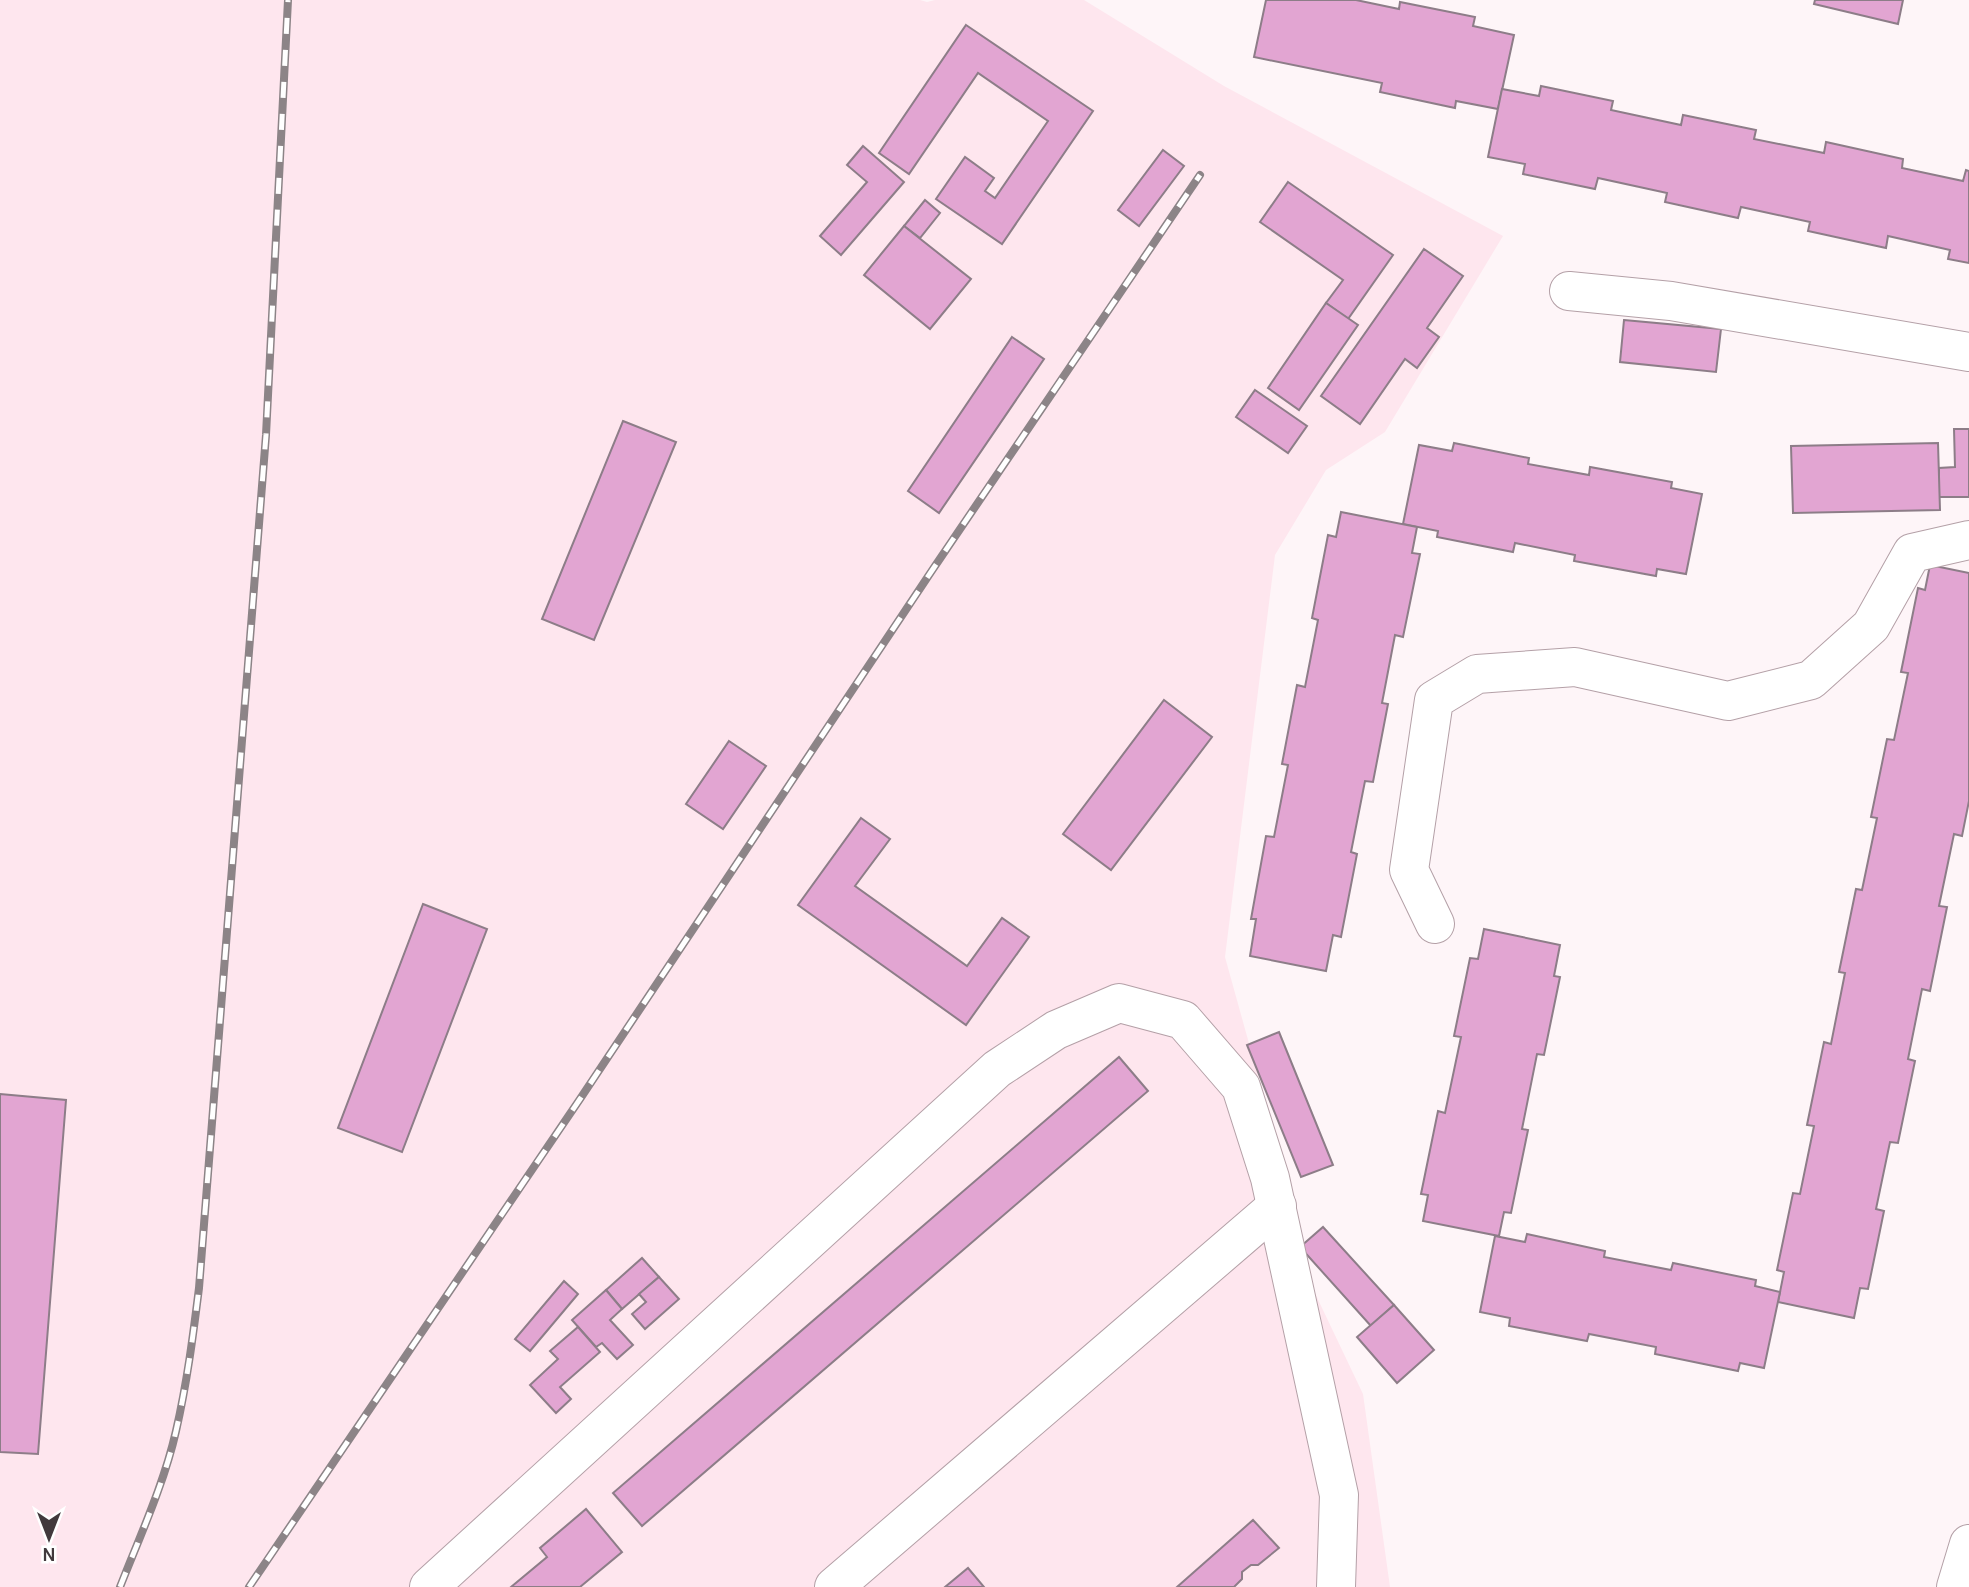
<svg xmlns="http://www.w3.org/2000/svg" width="1969" height="1587" font-family="Karla,sans-serif">
  <style>
    .built { fill: #fee6ee }
    .building { fill: #e2a5d2; stroke: #8d7d88; stroke-width: 2 }
    .lines { fill: none; stroke-linecap: round; stroke-linejoin: round }
    .minor-casing { stroke: #b4a0a7; stroke-width: 40 }
    .minor { stroke: #fff; stroke-width: 38 }
    .rail-casing { stroke: #8c8487; stroke-width: 8 }
    .rail { stroke: #fff; stroke-width: 5; stroke-dasharray: 16; stroke-linecap: butt }
  </style>
  <rect width="100%" height="100%" fill="#fef5f8"/>
  <!-- built -->
  <path class="built" d="M0,0H920L927,2L935,0H1084L1224,86L1503,236L1385,432L1326,470L1275,555L1225,957L1293,1202V1247L1363,1394L1390,1587H0Z"/>
  <!-- building -->
  <g class="building">
    <path d="M1266,0H1356L1399,9L1400,2L1475,17L1473,26L1514,35L1498,109L1456,101L1455,108L1380,92L1382,83L1254,57Z"/>
    <path d="M1815,0H1903L1898,24L1814,4Z"/>
    <path d="M966,25L1093,111L1002,244L936,199L965,157L994,178L985,191L995,198L1048,121L978,73L909,174L879,153Z"/>
    <path d="M1541,86L1613,101L1611,110L1681,125L1683,115L1756,130L1754,139L1824,153L1826,142L1903,159L1902,168L1963,181L1966,170L1969,171V263L1948,259L1950,250L1888,236L1886,248L1808,231L1810,222L1741,207L1738,218L1665,202L1667,193L1598,178L1595,189L1523,174L1525,164L1488,157L1502,89L1539,96Z"/>
    <path d="M863,146L904,182L841,255L820,236L867,182L847,165Z"/>
    <path d="M1163,150L1184,166L1139,226L1118,210Z"/>
    <path d="M1288,182L1393,255L1348,319L1326,303L1343,280L1260,222Z"/>
    <path d="M925,200L940,213L920,238L904,226Z"/>
    <path d="M904,226L971,279L930,329L864,275Z"/>
    <path d="M1424,249L1463,276L1427,328L1439,337L1417,368L1405,359L1360,424L1321,396Z"/>
    <path d="M1326,303L1358,325L1299,410L1268,388Z"/>
    <path d="M1624,320L1721,329L1716,372L1620,362Z"/>
    <path d="M1012,337L1044,359L939,513L908,491Z"/>
    <path d="M1255,390L1307,426L1288,453L1236,417Z"/>
    <path d="M623,421L676,442L594,640L542,619Z"/>
    <path d="M1954,429H1969V497H1939V468L1955,467Z"/>
    <path d="M1454,443L1529,458L1528,464L1589,475L1590,467L1672,482L1671,488L1702,494L1686,574L1657,569L1656,576L1574,561L1575,555L1515,543L1513,552L1437,537L1438,531L1403,524L1419,445L1452,451Z"/>
    <path d="M1938,443L1940,510L1793,513L1791,446Z"/>
    <path d="M1341,512L1417,527L1412,553L1420,554L1403,637L1395,635L1382,703L1388,704L1373,782L1365,781L1351,852L1357,854L1341,937L1333,935L1326,971L1250,956L1256,919H1251L1266,836L1274,837L1288,765L1282,764L1297,685L1305,687L1318,620L1312,618L1328,535L1336,537Z"/>
    <path d="M1930,565L1969,573V801L1962,836L1954,834L1939,906L1947,907L1930,991L1922,989L1908,1059L1915,1061L1898,1143L1890,1142L1876,1209L1884,1211L1868,1289L1860,1288L1854,1318L1778,1302L1784,1272L1777,1270L1793,1193L1800,1194L1814,1126L1807,1125L1824,1042L1831,1044L1845,973L1839,972L1856,889L1862,890L1877,818L1871,817L1887,739L1894,740L1908,673L1901,672L1918,588L1925,590Z"/>
    <path d="M1164,700L1212,737L1111,870L1063,834Z"/>
    <path d="M729,741L766,766L723,829L686,804Z"/>
    <path d="M861,818L890,839L855,886L967,966L1002,918L1029,937L966,1025L798,905Z"/>
    <path d="M423,904L487,929L402,1152L338,1128Z"/>
    <path d="M1484,929L1560,945L1554,976L1560,977L1544,1055L1537,1054L1522,1129L1528,1130L1511,1213L1504,1212L1499,1236L1423,1221L1428,1195L1421,1194L1438,1111L1445,1113L1461,1037L1454,1036L1470,958L1478,959Z"/>
    <path d="M1279,1032L1333,1165L1301,1177L1247,1045Z"/>
    <path d="M1119,1057L1148,1091L642,1526L613,1493Z"/>
    <path d="M0,1094L66,1100L38,1454L0,1452Z"/>
    <path d="M1323,1227L1394,1305L1371,1326L1300,1247Z"/>
    <path d="M1527,1234L1605,1251L1604,1257L1671,1270L1673,1263L1756,1280L1755,1286L1780,1292L1764,1368L1740,1363L1738,1371L1655,1354L1656,1347L1589,1334L1587,1341L1509,1326L1510,1318L1480,1312L1495,1236L1525,1242Z"/>
    <path d="M642,1258L659,1277L622,1309L606,1290Z"/>
    <path d="M659,1277L679,1299L645,1329L632,1314L646,1302L639,1294Z"/>
    <path d="M564,1281L578,1294L530,1351L515,1339Z"/>
    <path d="M606,1290L622,1309L610,1320L633,1345L617,1359L602,1343L596,1347L572,1320Z"/>
    <path d="M1394,1305L1434,1350L1397,1383L1357,1337Z"/>
    <path d="M578,1327L600,1352L560,1387L571,1399L556,1413L530,1385L558,1359L550,1351Z"/>
    <path d="M586,1509L622,1552L580,1587H511L547,1557L540,1548Z"/>
    <path d="M1253,1520L1279,1548L1258,1565H1251L1242,1572V1579L1234,1587H1177Z"/>
    <path d="M968,1568L984,1587H945Z"/>
  </g>
  <g class="lines">
    <defs>
      <g id="minor">
        <path d="M1569,291L1671,301L1969,352"/>
        <path d="M1435,924L1409,870L1434,700L1477,674L1575,667L1728,701L1811,680L1871,626L1912,553L1969,540"/>
        <path d="M429,1587L997,1069L1056,1030L1119,1003L1183,1020L1241,1087L1270,1178L1339,1495L1336,1587"/>
        <path d="M834,1587L1277,1206"/>
        <path d="M1956,1587L1969,1544"/>
      </g>
    </defs>
    <!-- minor casing -->
    <use href="#minor" class="minor-casing"/>
    <!-- minor -->
    <use href="#minor" class="minor"/>
    <defs>
      <g id="rail">
        <path d="M120,1587C140,1536 164,1484 176,1431C187,1383 193,1336 199,1288L266,435L288,0"/>
        <path d="M249,1587L580,1099L933,569L1200,175"/>
      </g>
    </defs>
    <!-- rail casing -->
    <use href="#rail" class="rail-casing"/>
    <!-- rail -->
    <use href="#rail" class="rail"/>
  </g>
  <!-- north arrow -->
  <g transform="translate(49 1538) rotate(180)" stroke="#ffffff" stroke-width="5" paint-order="stroke">
  <path d="M0-5L12 26L0 18L-12 26Z" fill="#41393c"/>
  <text y="-10" font-size="19" font-weight="bold" text-anchor="middle" fill="#41393c">N</text>
  </g>
</svg>
